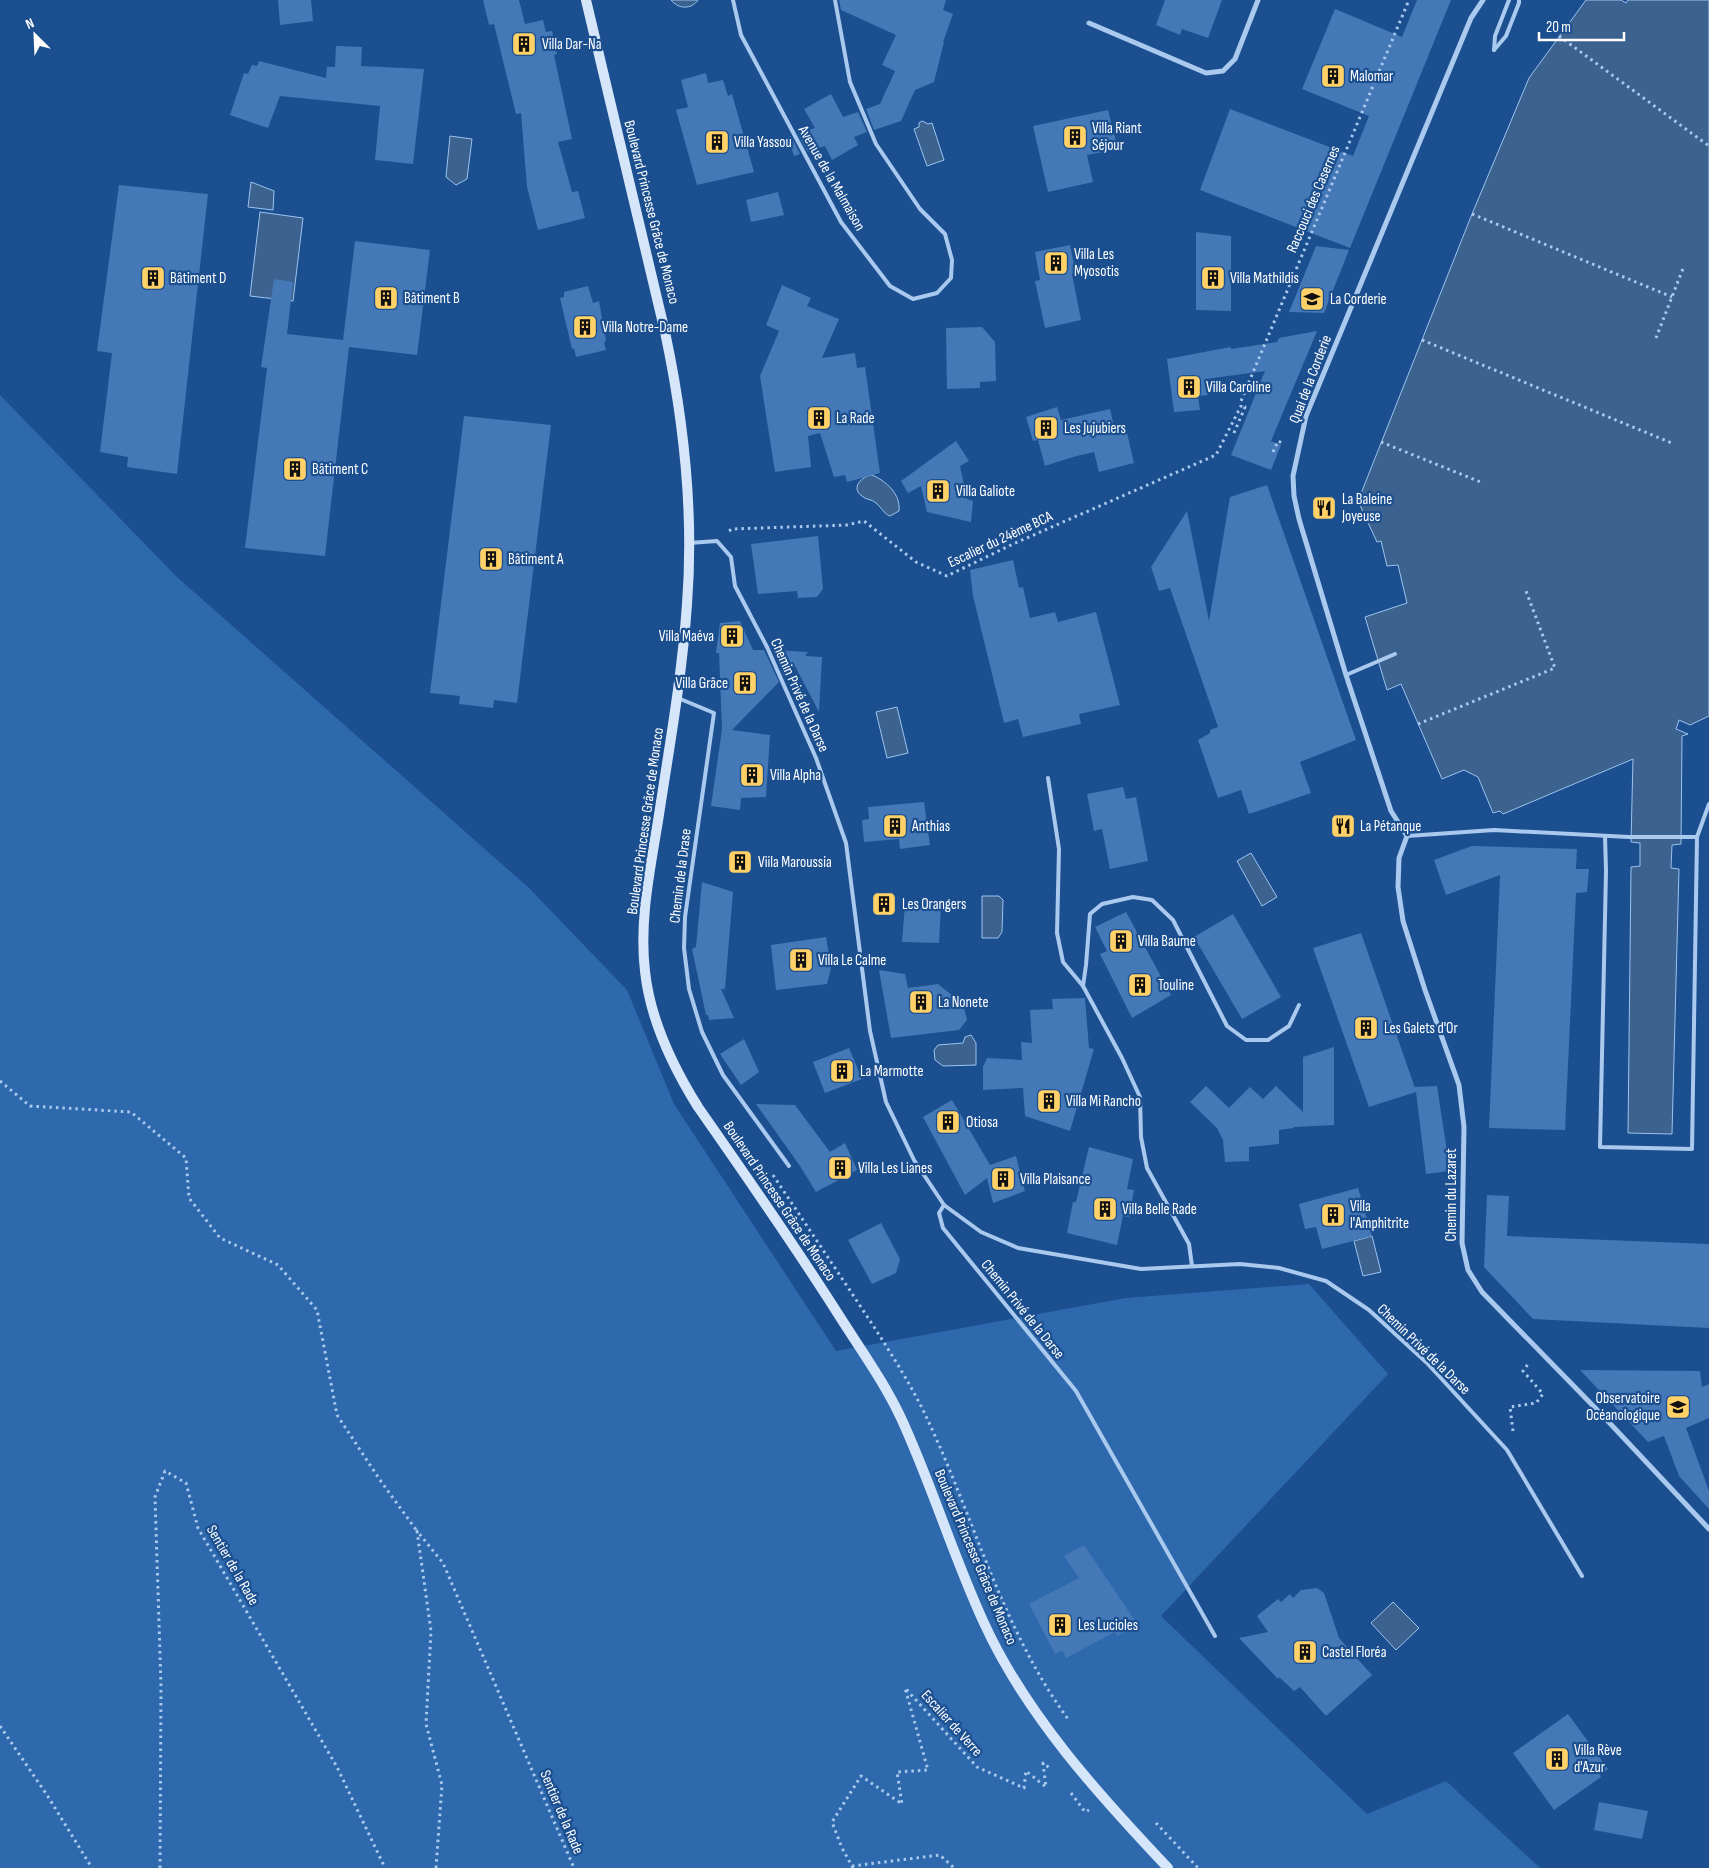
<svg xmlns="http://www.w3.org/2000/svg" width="1709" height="1868" font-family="'Sofia Sans Condensed',sans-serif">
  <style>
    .green { fill: #2e69ad }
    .water { fill: #3c6290; stroke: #9cc4f0 }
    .building { fill: #4478b7 }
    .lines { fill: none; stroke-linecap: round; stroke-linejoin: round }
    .path { stroke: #a9c9ee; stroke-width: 3; stroke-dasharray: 2.5 4; stroke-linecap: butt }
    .lane { stroke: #a9c9ee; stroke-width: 4 }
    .street { stroke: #a9c9ee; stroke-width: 5 }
    .secondary { stroke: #d6e6fa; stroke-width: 10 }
    .labels { text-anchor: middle; stroke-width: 4.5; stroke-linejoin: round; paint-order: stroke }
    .poi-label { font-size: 15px; fill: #fff; stroke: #1b4f8f; text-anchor: start }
    .street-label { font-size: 15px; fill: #fff; stroke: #1b4f8f }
  </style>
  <rect width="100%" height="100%" fill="#1b4f8f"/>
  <!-- green -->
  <path class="green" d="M0,395L177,577L529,888L627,990L674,1104L836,1351L1126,1298L1309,1284L1388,1374L1161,1616L1367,1814L1446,1781L1540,1868H0Z"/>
  <!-- water -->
  <g class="water">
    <path d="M671,0H698C691,10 678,9 671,0Z"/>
    <path d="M1586,0H1621L1626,3L1628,0H1709V716L1690,725L1679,720L1676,729L1688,734L1682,736L1681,844L1672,845L1671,868L1679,869L1672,1134L1628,1133L1631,867L1640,866V843L1631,842L1633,759L1503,814L1500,811L1493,813L1478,777L1464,770L1442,779L1401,684L1387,690L1365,617L1407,603L1398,565L1387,566L1381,541L1377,542L1358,501L1472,214L1529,78Z"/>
    <path d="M922,121L928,124L932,123L944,160L927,166L914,129L919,127V123Z"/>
    <path d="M450,136L472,139L467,179L456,185L446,177Z"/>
    <path d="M251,182L274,191L273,210L248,207Z"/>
    <path d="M260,212L303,218L293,301L250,296Z"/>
    <path d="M872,475C886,481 901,494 899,511L890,516C883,513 882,508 876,503C872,499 866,500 862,496C850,488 862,476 872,475Z"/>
    <path d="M897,707L908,753L887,758L876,712Z"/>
    <path d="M1251,853L1277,897L1262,906L1237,861Z"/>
    <path d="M982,896H999L1003,900L1002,932L998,938H982Z"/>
    <path d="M971,1035L976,1043V1065L943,1066L935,1060L934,1050L938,1045L963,1043L965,1037Z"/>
    <path d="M1372,1236L1381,1272L1363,1276L1354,1241Z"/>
    <path d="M1393,1602L1419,1628L1396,1650L1371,1623Z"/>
  </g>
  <!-- building -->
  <g class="building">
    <path d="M278,0H311L313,21L280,25Z"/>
    <path d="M483,0H519L525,24L543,20L546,32L552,31L557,54L554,55L572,139L558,142L572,192L578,191L585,218L538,230L527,187L521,113L516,114L494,24L489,25Z"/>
    <path d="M839,0H946L943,10L953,14L943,42H944L934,82L915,90L901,121L874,130L866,109L880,104L895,71L882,65L896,35L841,10Z"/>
    <path d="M1165,0H1222L1208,38L1182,29L1180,35L1156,25Z"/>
    <path d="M1417,0H1451L1350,248L1200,190L1230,109L1353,156L1369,116L1302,89L1335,9L1402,37Z"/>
    <path d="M336,46L362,47L361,66L424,69L413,164L375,160L380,106L280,96L268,128L230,115L244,73L248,74L252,65L257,66L259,61L326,78L327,67H335Z"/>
    <path d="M706,73L708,83L723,80L728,96L732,94L754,172L697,185L676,110L688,107L681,80Z"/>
    <path d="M831,94L843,117L858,112L867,132L854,137L858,145L832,160L825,146L808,152L798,134L815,128L804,109Z"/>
    <path d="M1108,110L1118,149L1087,155L1093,182L1048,192L1033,126Z"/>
    <path d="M791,136L800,154L794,156L788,137Z"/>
    <path d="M119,185L208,194L177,474L127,467L128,457L100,452L112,353L97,351Z"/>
    <path d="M778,192L784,215L751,222L746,200Z"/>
    <path d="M1196,232L1231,236V311L1196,310Z"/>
    <path d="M355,241L430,250L417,355L349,347L325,556L245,548L267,368L261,367L274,279L293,282L287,334L343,340Z"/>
    <path d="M1070,245L1076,274H1072L1081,320L1045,328L1035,281L1040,280L1035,252Z"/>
    <path d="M1316,246L1349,250L1324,313L1289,312Z"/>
    <path d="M782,285L811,298L807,306L839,319L822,358L855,353L857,368L865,367L880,473L847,482L845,475L834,477L820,433L808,436L811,467L775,472L760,376L779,331L766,325Z"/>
    <path d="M588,286L593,303L599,301L606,341L604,342L606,350L576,357L574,348L572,349L560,298L564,297V292Z"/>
    <path d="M982,327L995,342L996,381L980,382V388L947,389L946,328Z"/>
    <path d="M1317,331L1271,441L1281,445L1271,470L1231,455L1265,371L1206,379L1208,395L1198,396L1200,410L1174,412L1167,359L1231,347V349L1277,342L1279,338Z"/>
    <path d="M1057,407L1061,420L1110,409L1116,435L1127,433L1134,463L1099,472L1094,452L1073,457L1045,466L1038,440L1033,441L1026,417Z"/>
    <path d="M464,416L551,425L517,703L494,700L493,708L459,704L460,696L430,693Z"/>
    <path d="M956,441L969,461L960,466L967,499L973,501L971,522L927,512L921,486L908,493L901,481Z"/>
    <path d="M1267,485L1356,740L1300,762L1311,793L1249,814L1241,790L1218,798L1198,740L1210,733V730L1218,727L1170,588L1159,591L1151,567L1187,511L1209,621L1230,497Z"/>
    <path d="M818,536L823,589L817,597L798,598L797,591L758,594L751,544Z"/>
    <path d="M1013,560L1019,588L1023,587L1030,618L1055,612L1058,622L1096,612L1120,705L1079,714L1081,724L1023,737L1018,719L1004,723L973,596L970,570Z"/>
    <path d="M740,621L753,650H764L779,682L732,730L770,735L766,797L741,798L740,810L711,806L722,729L719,653H716L720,623Z"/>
    <path d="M773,650L808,652L805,656L822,657L819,712L795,666L784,677Z"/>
    <path d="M1123,787L1126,799L1136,797L1148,861L1110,869L1102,829L1094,831L1087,794Z"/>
    <path d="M924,802L930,845L900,849L899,839L864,842L862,820L869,819L868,807Z"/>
    <path d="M1472,846L1577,849L1576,869H1589L1587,892L1576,893L1565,1130L1489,1128L1500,875L1446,895L1434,860Z"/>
    <path d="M702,882L733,892L725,989H721L734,1018L709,1020L708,1015H706L692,949L696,947Z"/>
    <path d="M905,904L941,906L939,943L902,942Z"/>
    <path d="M1126,912L1171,995L1132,1018L1100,954L1107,951L1095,927Z"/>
    <path d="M1233,914L1281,997L1242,1019L1194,937Z"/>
    <path d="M1361,933L1415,1088V1087L1437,1086L1450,1171L1426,1174L1416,1092L1369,1107L1313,948Z"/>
    <path d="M826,937L831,968L827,984L776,990L771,945Z"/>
    <path d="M879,970L905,974L908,988L938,984L963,1004L967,1020L959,1030L891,1038Z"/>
    <path d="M1085,998L1089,1048L1094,1049L1070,1131L1025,1116L1023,1088L983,1090V1067L987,1058L1022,1060L1021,1042L1032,1043L1030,1010L1053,1009L1052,999Z"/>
    <path d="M744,1039L759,1072L741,1085L720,1054Z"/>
    <path d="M1334,1047V1125L1294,1127V1128L1279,1130V1144L1249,1147V1161L1225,1162L1223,1140L1217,1128L1190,1102L1206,1086L1229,1108L1250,1087L1263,1099L1276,1086L1303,1112V1057Z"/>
    <path d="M849,1048L862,1079L825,1093L813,1062Z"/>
    <path d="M952,1100L990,1165L1016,1156L1025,1191L993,1203L987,1178L965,1195L923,1117Z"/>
    <path d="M756,1104L795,1105L830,1152L845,1143L857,1170L816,1192L800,1166Z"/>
    <path d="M1089,1147L1133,1159L1127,1189L1134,1190L1129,1217L1123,1216L1117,1245L1067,1233L1073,1202H1076Z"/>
    <path d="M1358,1188L1372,1236L1322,1249L1316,1227L1305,1229L1299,1204Z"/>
    <path d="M1487,1195L1509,1196L1507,1236L1709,1244V1328L1533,1319L1484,1267Z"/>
    <path d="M881,1223L900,1259L896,1273L872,1284L848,1240Z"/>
    <path d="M1580,1370L1700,1371L1702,1387L1709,1384V1418L1686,1428L1709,1491V1509L1679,1476L1664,1436L1648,1442Z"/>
    <path d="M1084,1545L1138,1625L1117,1636L1115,1632L1066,1658L1062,1651L1055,1654L1029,1604L1079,1578L1064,1556Z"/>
    <path d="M1317,1588L1324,1593L1339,1638L1372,1675L1326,1716L1300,1687L1294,1691L1279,1677L1278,1679L1239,1638L1268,1632L1257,1616L1278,1599L1281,1602L1290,1594L1293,1598L1301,1590Z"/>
    <path d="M1568,1714L1608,1769L1600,1775L1601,1777L1554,1810L1513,1753Z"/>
    <path d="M1599,1802L1648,1811L1642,1839L1594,1830Z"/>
  </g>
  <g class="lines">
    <!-- path -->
    <g class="path">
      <path d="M1559,36L1709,146"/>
      <path d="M1472,214L1672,297"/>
      <path d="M1656,338L1684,266"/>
      <path d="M1422,340L1674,444"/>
      <path d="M1234,433L1245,407L1241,406"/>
      <path d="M1381,442L1483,483"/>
      <path d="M1273,452L1278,441L1284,444"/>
      <path d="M729,531L732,529L847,525L864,521L916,562L947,576L1013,544L1216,455L1241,406V401L1409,0"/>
      <path d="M1418,724L1555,668L1526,591"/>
      <path d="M0,1081L30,1106L131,1112L186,1158L189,1198L220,1238L278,1265L317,1310L337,1415L380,1480L417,1531"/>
      <path d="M773,1175C799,1214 825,1253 851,1292C876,1330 901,1367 922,1408C972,1510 1000,1626 1068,1719"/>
      <path d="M1513,1431L1510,1407L1536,1403L1543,1394L1523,1371L1528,1364"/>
      <path d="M0,1726L47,1795L92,1868"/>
      <path d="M1071,1793L1085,1812L1089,1810"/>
      <path d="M1156,1823L1198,1868"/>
      <path d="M852,1866L940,1855L954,1868"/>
      <path d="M160,1868L161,1686L155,1497L165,1471L186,1483L198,1528L337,1767L385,1868"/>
      <path d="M436,1868L442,1785L426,1724L431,1631L417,1531L443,1563L574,1868"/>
      <path d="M853,1868L842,1848L832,1822L861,1776L902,1804L897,1772L928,1770L905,1688L977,1767L1024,1788L1026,1771L1046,1787L1043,1763L1051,1769"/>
    </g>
    <!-- lane -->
    <g class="lane">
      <path d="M733,0L741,35L841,222L890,286L913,299L937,293L951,278L952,260L945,234L920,209L876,144L850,82L835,0"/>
      <path d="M1494,50L1506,36L1519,3V0"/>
      <path d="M1494,50L1495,36L1509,0"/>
      <path d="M689,543L717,541L731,557L735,586L767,647L816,758L846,843L870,1031L886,1102L914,1160L944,1205L981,1232L1018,1248L1141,1269L1240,1264L1279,1268L1326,1281L1369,1310L1427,1363L1507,1450L1582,1576"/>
      <path d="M1346,675L1395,654"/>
      <path d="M678,698L714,713L685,917L684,948L689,989L702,1032L723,1075L789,1166"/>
      <path d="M1048,778L1059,849L1057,933L1063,962L1083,986L1122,1058L1140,1097L1141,1137L1147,1168L1189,1244L1192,1266"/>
      <path d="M1407,836L1494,830L1629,837H1697"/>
      <path d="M1605,836L1606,871L1600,1147L1692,1149L1697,837L1709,804"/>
      <path d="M1083,986L1086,965L1090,914L1102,904L1133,897L1152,900L1173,920L1227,1026L1246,1040H1268L1289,1026L1299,1005"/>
      <path d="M944,1205L939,1213L943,1228L1076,1391L1215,1636"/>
    </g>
    <!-- street -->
    <g class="street">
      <path d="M1483,0L1471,18L1306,416L1293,476L1294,496L1299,519L1346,675L1391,811L1407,836L1399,858L1398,887L1403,921L1425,990L1459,1085L1464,1127L1462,1243L1468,1270L1482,1292L1604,1417L1709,1529"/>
      <path d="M1089,23L1206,73L1223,71L1235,59L1258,0"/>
    </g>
    <!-- secondary -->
    <path class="secondary" d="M586,0L665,332C684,421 694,513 687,604C682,677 669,749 658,821C650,870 639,922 645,971C650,1020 673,1067 698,1107C747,1177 795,1246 840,1317C861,1350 884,1382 901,1418C932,1485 953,1556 984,1623C1026,1715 1099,1795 1168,1868"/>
  </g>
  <!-- icons -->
  <defs>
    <symbol id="building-square" viewBox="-11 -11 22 22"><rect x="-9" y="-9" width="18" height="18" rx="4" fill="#ffd166" stroke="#1b4f8f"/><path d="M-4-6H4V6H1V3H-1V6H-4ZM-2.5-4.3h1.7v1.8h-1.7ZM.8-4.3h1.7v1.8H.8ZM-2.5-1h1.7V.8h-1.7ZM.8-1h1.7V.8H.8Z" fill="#111"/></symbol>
    <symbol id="university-square" viewBox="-11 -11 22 22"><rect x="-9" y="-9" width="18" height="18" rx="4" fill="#ffd166" stroke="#1b4f8f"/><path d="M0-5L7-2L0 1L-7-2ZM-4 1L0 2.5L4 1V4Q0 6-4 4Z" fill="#111"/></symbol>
    <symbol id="restaurant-square" viewBox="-11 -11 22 22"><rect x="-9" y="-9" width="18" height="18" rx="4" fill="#ffd166" stroke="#1b4f8f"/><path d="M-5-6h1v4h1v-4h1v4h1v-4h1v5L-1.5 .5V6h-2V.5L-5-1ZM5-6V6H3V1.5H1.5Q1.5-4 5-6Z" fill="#111"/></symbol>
  </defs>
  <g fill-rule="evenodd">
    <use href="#building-square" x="510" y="30" width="28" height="28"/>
    <use href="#building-square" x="1319" y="62" width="28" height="28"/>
    <use href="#building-square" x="1061" y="123" width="28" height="28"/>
    <use href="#building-square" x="703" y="128" width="28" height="28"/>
    <use href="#building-square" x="1042" y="249" width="28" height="28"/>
    <use href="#building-square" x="139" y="264" width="28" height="28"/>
    <use href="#building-square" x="1199" y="264" width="28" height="28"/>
    <use href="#building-square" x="372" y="284" width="28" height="28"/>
    <use href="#university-square" x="1298" y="285" width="28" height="28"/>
    <use href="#building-square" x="571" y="313" width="28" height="28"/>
    <use href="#building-square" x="1175" y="373" width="28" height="28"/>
    <use href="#building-square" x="805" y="404" width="28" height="28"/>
    <use href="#building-square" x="1032" y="414" width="28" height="28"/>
    <use href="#building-square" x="281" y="455" width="28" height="28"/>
    <use href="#building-square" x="924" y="477" width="28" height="28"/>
    <use href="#restaurant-square" x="1310" y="494" width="28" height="28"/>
    <use href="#building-square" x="477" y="545" width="28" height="28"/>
    <use href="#building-square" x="718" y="622" width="28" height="28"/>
    <use href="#building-square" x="731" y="669" width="28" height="28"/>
    <use href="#building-square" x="738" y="761" width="28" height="28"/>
    <use href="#building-square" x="881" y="812" width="28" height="28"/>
    <use href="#restaurant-square" x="1329" y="812" width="28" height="28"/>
    <use href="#building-square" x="726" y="848" width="28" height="28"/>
    <use href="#building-square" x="870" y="890" width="28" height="28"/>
    <use href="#building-square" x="1107" y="927" width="28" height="28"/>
    <use href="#building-square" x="787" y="946" width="28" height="28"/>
    <use href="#building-square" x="1126" y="971" width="28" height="28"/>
    <use href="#building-square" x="907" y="988" width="28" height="28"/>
    <use href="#building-square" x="1352" y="1014" width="28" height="28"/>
    <use href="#building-square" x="828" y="1057" width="28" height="28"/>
    <use href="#building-square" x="1035" y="1087" width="28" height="28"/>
    <use href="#building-square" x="934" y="1108" width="28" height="28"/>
    <use href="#building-square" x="826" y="1154" width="28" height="28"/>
    <use href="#building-square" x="989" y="1165" width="28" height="28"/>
    <use href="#building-square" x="1091" y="1195" width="28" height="28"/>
    <use href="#building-square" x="1319" y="1201" width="28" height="28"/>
    <use href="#university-square" x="1664" y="1393" width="28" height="28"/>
    <use href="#building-square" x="1046" y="1611" width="28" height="28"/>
    <use href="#building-square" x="1291" y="1638" width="28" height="28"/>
    <use href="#building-square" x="1543" y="1745" width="28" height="28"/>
  </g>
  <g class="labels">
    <!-- poi labels -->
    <g class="poi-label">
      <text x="542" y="49">Villa Dar-Na</text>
      <text x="1350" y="81">Malomar</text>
      <text x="1092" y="133">Villa Riant<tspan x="1092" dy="17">Séjour</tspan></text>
      <text x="734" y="147">Villa Yassou</text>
      <text x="1074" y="259">Villa Les<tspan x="1074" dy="17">Myosotis</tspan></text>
      <text x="170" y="283">Bâtiment D</text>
      <text x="1230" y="283">Villa Mathildis</text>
      <text x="404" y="303">Bâtiment B</text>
      <text x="1330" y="304">La Corderie</text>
      <text x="602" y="332">Villa Notre-Dame</text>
      <text x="1206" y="392">Villa Caroline</text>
      <text x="836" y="423">La Rade</text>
      <text x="1064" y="433">Les Jujubiers</text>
      <text x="312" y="474">Bâtiment C</text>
      <text x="956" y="496">Villa Galiote</text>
      <text x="1342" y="504">La Baleine<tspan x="1342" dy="17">Joyeuse</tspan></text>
      <text x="508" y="564">Bâtiment A</text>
      <text x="714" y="641" text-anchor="end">Villa Maéva</text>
      <text x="728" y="688" text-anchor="end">Villa Grâce</text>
      <text x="770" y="780">Villa Alpha</text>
      <text x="912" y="831">Anthias</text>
      <text x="1360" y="831">La Pétanque</text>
      <text x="758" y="867">Viila Maroussia</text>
      <text x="902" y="909">Les Orangers</text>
      <text x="1138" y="946">Villa Baume</text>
      <text x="818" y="965">Villa Le Calme</text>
      <text x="1158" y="990">Touline</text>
      <text x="938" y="1007">La Nonete</text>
      <text x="1384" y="1033">Les Galets d'Or</text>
      <text x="860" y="1076">La Marmotte</text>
      <text x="1066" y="1106">Villa Mi Rancho</text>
      <text x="966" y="1127">Otiosa</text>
      <text x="858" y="1173">Villa Les Lianes</text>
      <text x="1020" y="1184">Villa Plaisance</text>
      <text x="1350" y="1211">Villa<tspan x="1350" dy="17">l'Amphitrite</tspan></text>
      <text x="1122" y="1214">Villa Belle Rade</text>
      <text x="1660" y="1403" text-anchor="end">Observatoire<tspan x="1660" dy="17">Océanologique</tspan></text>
      <text x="1078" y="1630">Les Lucioles</text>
      <text x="1322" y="1657">Castel Floréa</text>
      <text x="1574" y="1755">Villa Rève<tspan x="1574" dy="17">d'Azur</tspan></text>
    </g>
    <!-- street labels -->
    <g class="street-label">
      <text transform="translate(832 178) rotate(60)" y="5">Avenue de la Malmaison</text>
      <text transform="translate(1313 199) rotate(-67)" y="5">Raccouci des Casernes</text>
      <text transform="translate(652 212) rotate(76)" y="5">Boulevard Princesse Grâce de Monaco</text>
      <text transform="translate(1310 379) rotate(-69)" y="5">Quai de la Corderie</text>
      <text transform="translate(1000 539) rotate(-25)" y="5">Escalier du 24ème BCA</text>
      <text transform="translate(800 695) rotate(66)" y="5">Chemin Privé de la Darse</text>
      <text transform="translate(645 821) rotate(-82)" y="5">Boulevard Princesse Grâce de Monaco</text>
      <text transform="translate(680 876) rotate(-83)" y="5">Chemin de la Drase</text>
      <text transform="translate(1451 1195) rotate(-90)" y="5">Chemin du Lazaret</text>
      <text transform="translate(780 1201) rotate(56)" y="5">Boulevard Princesse Grâce de Monaco</text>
      <text transform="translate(1023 1309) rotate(51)" y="5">Chemin Privé de la Darse</text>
      <text transform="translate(1424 1349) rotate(44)" y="5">Chemin Privé de la Darse</text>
      <text transform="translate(976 1557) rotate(67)" y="5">Boulevard Princesse Grâce de Monaco</text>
      <text transform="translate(233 1565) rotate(60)" y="5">Sentier de la Rade</text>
      <text transform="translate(952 1723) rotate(48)" y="5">Escalier de Verre</text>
      <text transform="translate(562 1812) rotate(67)" y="5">Sentier de la Rade</text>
    </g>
  </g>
  <!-- north arrow -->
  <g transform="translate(35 35) rotate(336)" stroke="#1b4f8f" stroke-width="4" paint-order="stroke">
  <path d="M0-4L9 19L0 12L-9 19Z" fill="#ffffff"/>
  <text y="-8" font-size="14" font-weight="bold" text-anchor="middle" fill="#ffffff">N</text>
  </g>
  <!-- scale -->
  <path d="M1539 32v8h85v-8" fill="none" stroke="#ffffff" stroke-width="2.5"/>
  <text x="1546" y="32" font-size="15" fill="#ffffff" stroke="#1b4f8f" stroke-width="4" paint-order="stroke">20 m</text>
</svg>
